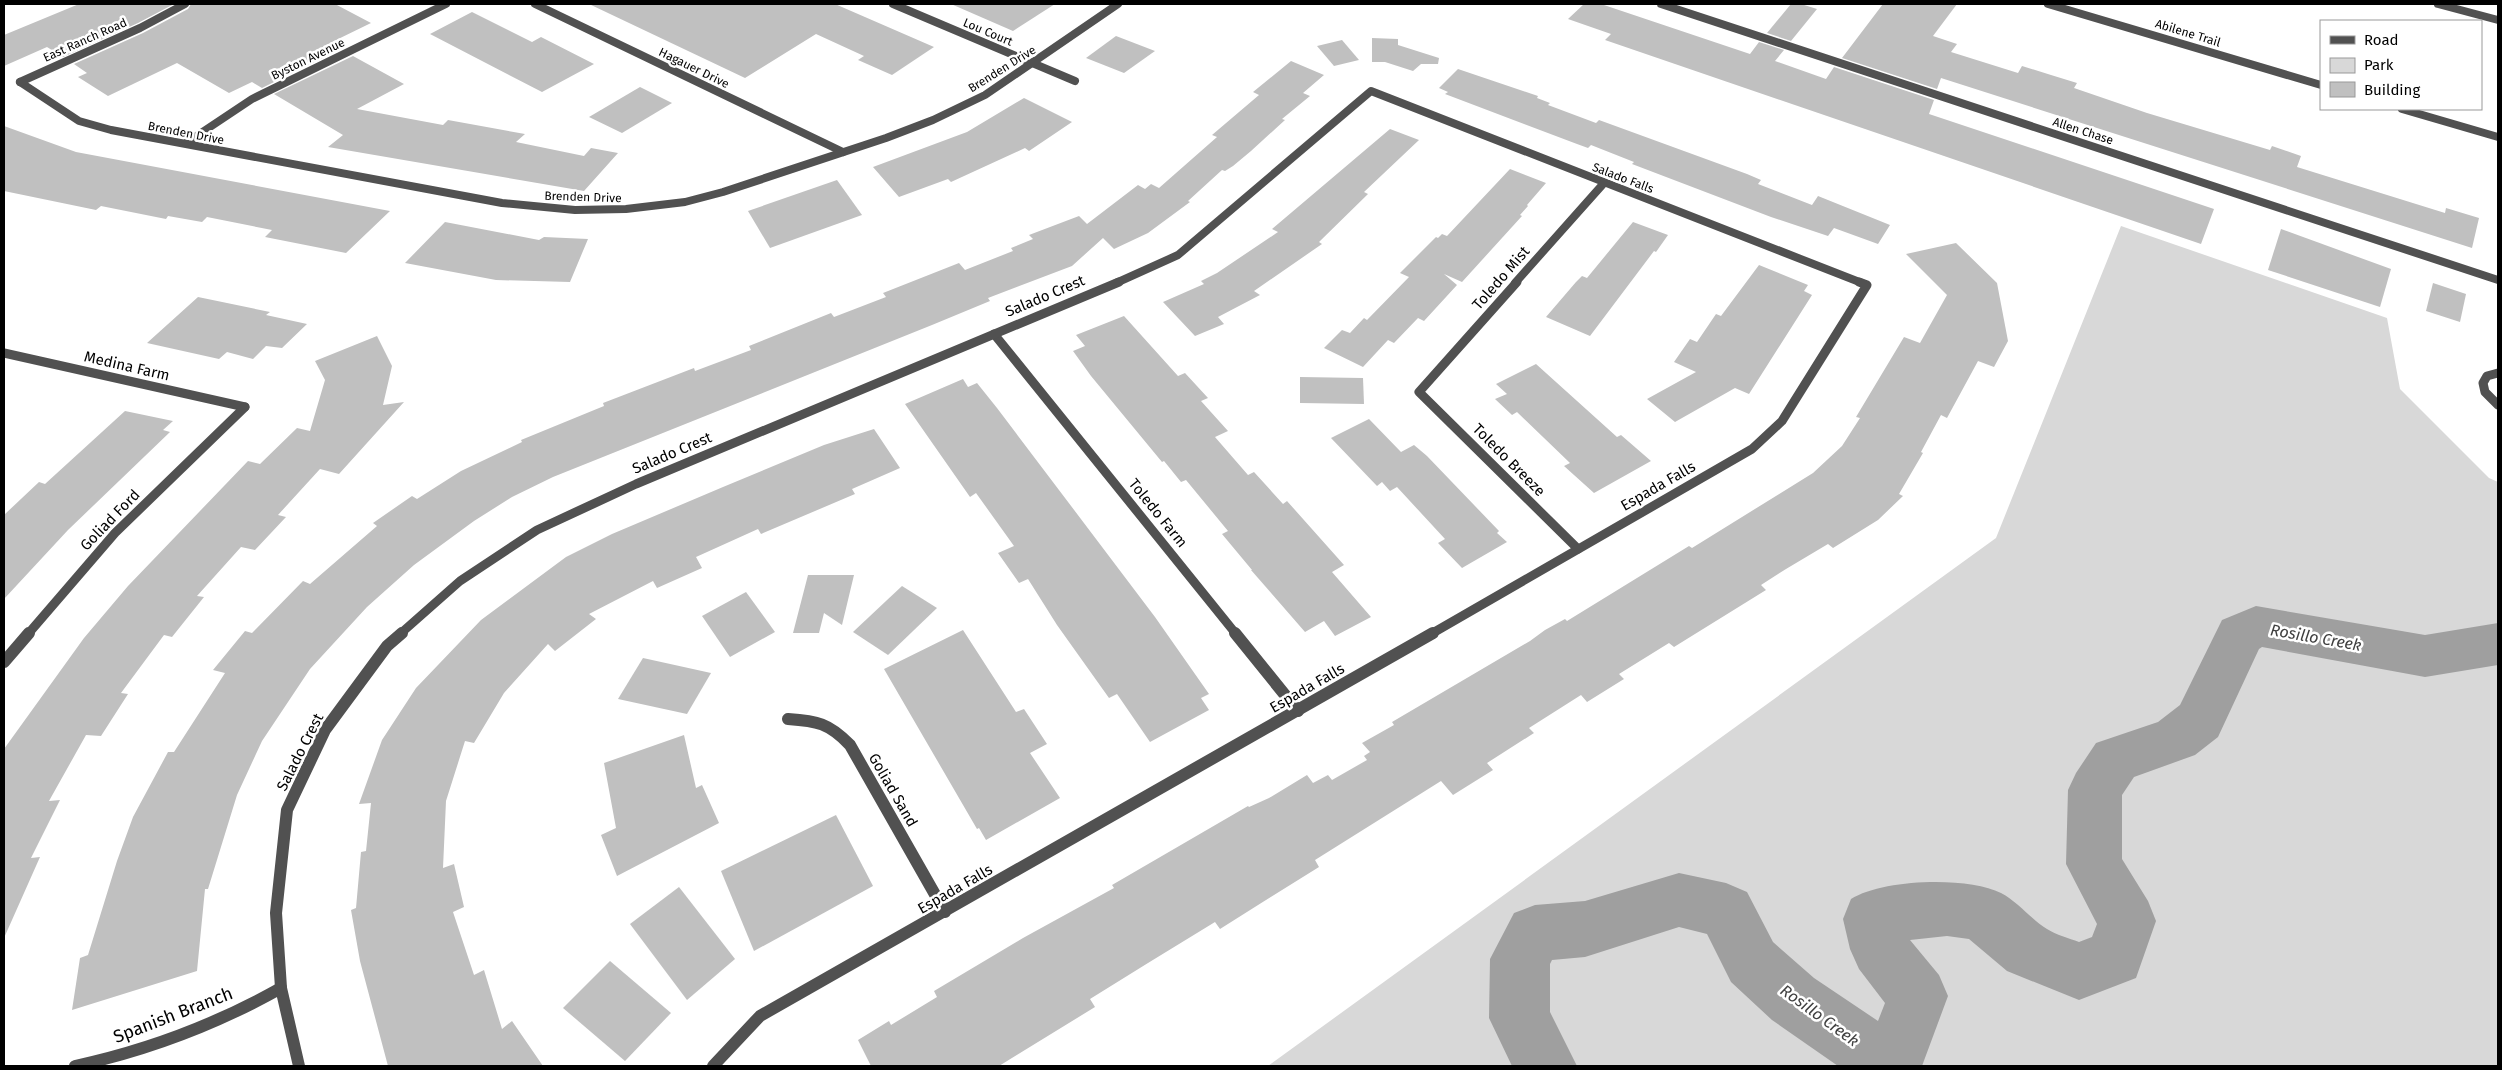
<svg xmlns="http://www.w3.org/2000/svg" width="2502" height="1070" font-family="'Fira Sans',sans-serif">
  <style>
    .green { fill: #d8d8d8 }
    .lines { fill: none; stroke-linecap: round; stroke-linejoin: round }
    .river { fill: #9f9f9f; fill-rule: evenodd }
    .building { fill: #c0c0c0 }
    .minor-far2 { stroke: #515151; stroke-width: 8 }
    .minor-far1 { stroke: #515151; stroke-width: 9 }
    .minor { stroke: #515151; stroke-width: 12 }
    .labels { text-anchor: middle; stroke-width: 5; stroke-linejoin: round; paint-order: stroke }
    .far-street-label { font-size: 12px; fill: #000; stroke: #fff }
    .street-label { font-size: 15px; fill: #000; stroke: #fff }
    .water-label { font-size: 16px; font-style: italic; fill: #404040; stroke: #fff }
    .near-street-label { font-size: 18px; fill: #000; stroke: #fff }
  </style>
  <rect width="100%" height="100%" fill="#fff"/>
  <!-- green -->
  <path class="green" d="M2121,226L2387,318L2400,389L2489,478L2498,482V1066H1268L1996,538Z"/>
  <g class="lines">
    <!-- river -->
    <path class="river" d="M2256,606L2425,635L2498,623V665L2425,677L2262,647L2259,649L2218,737L2195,755L2134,777L2122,795V859L2148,901L2156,921L2136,978L2079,1000L2007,971L1969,939L1947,936L1910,940L1939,975L1948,996L1922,1066H1838L1772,1020L1731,982L1707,934L1679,927L1585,957L1552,960L1550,964V1012L1577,1066H1512L1489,1018L1490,959L1514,913L1535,905L1585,901L1679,873L1726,883L1747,892L1773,942L1814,978L1878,1021L1885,1003L1859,969L1850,949L1843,919L1851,899C1882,879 1968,876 2001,893C2018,902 2031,919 2047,929C2056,935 2069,938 2079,942L2092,937L2097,924L2066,864L2068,790L2076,773L2096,743L2158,722L2180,705L2222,620Z"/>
  </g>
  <!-- building -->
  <g class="building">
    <path d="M79,4H174L138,23L63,57L47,47L4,66V35Z"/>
    <path d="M191,4H335L371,23L330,43L341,49L262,88L252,82L229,93L177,63L108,96L78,77L87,73L74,64L143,33L188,9Z"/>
    <path d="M589,4H835L934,47L892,75L858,60L864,56L816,34L745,78Z"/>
    <path d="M951,4H1055L1013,31Z"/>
    <path d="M1584,4H1601L1750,54L1759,42L1784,50L1775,61L1826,79L1834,67L1934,100L1929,114L2214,209L2201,244L1605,40L1611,34L1568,19Z"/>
    <path d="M1791,4H1801L1817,9L1791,41L1767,33Z"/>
    <path d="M1883,4H1957L1933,36L1957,44L1951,52L2018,73L2022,66L2051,75L2077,83L2074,88L2147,113L2270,150L2272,146L2301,156L2297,167L2445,213L2446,208L2479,218L2472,248L1941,78L1937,89L1842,58Z"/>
    <path d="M472,12L532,42L541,37L594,64L542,92L430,34Z"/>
    <path d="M1116,36L1155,51L1124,73L1086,58Z"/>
    <path d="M1372,38L1398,39V45L1439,58L1438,64H1421L1413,71L1385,62H1372Z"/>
    <path d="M1342,40L1359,60L1334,66L1317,46Z"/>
    <path d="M353,56L404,84L357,109L443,125L448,120L525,134L516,142L584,156L591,148L618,153L584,191L328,147L343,135L274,94Z"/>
    <path d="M1291,61L1324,75L1303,93L1310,96L1282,119L1285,120L1251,151L1233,166L1225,171L1222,170L1188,201L1190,202L1148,233L1114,249L1103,238L1072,266L988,298L990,301L932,325L553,477L512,497L474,521L414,565L367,607L310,669L262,741L237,795L208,889H205L197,971L72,1010L80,958L88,955L117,861L133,817L168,752H174L225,673L213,670L245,631L252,633L303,581L310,584L377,526L373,523L412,496L417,499L461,471L522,442L521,440L604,406L603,403L694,368L695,371L751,350L749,346L831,313L834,317L886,297L883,293L959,263L965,270L1013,251L1011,248L1033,239L1029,235L1079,216L1087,224L1138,185L1145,189L1151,184L1159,188L1217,137L1212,135L1259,95L1253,92Z"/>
    <path d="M1458,69L1538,96L1537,98L1550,103L1548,105L1596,123L1599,120L1747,174L1761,180L1758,184L1812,205L1818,196L1890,225L1878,244L1834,228L1828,236L1771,217L1632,164L1634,162L1591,145L1588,148L1577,144L1445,94L1448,92L1439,88Z"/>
    <path d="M640,87L672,103L622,133L589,117Z"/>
    <path d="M1024,98L1072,122L1029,151L1025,148L951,182L948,179L899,197L873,167L967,132Z"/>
    <path d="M4,126L76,152L390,211L346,253L265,237L272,230L207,217L202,222L168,216L166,219L101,206L96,210L4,191Z"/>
    <path d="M1390,129L1419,140L1364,192L1368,194L1319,242L1322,244L1254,291L1260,295L1218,317L1224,324L1195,336L1163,302L1204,284L1201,281L1217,273L1278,232L1272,229Z"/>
    <path d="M1510,169L1546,183L1527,205L1528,206L1520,215L1522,216L1462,282L1444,274L1457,285L1424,321L1418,318L1394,343L1388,340L1363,367L1324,348L1342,330L1350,333L1364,318L1367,320L1409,277L1400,273L1436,237L1438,238L1442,234L1447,236Z"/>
    <path d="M837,180L862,215L770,248L748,211Z"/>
    <path d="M445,222L539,240L544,237L588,239L570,282L496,280L405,263Z"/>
    <path d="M1633,222L1668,235L1656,252L1654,251L1590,336L1546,317L1576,282L1582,276L1587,278Z"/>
    <path d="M2281,229L2391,269L2380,307L2268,270Z"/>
    <path d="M1956,243L1997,283L2008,341L1994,367L1978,361L1947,418L1941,415L1921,452L1923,453L1899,494L1903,496L1878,520L1833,548L1828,544L1786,569L1761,585L1766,590L1674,647L1669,643L1619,674L1624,679L1587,702L1581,695L1529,728L1534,733L1487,763L1493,770L1453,795L1441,781L1315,860L1319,867L1266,900L1220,929L1215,922L1148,963L1090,999L1095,1007L999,1066H871L858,1040L889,1021L891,1025L937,997L934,991L1023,938L1114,888L1112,885L1248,806L1249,807L1269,798L1307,775L1313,783L1328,775L1332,780L1367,760L1364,756L1370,752L1362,743L1394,725L1392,722L1530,641L1545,630L1565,619L1567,621L1689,546L1692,548L1813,473L1842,446L1860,418L1856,417L1904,337L1920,343L1947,295L1906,254Z"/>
    <path d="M1759,265L1808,285L1804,291L1812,295L1749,394L1735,388L1675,422L1647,399L1696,372L1674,362L1690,339L1697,342L1716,314L1721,316Z"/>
    <path d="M2433,283L2466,294L2460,322L2426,311Z"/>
    <path d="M198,297L270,312L266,315L307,324L282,348L266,346L253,359L227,352L219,359L147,343Z"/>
    <path d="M1124,316L1178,376L1185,373L1208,398L1201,401L1228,431L1215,437L1248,475L1254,472L1283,504L1287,501L1344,565L1332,572L1371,617L1335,636L1324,621L1305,632L1251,570H1252L1222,534L1228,531L1186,480L1181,482L1164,461L1162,462L1091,376L1073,351L1085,346L1076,335Z"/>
    <path d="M377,336L392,366L383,405L404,402L339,474L320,469L278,515L286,517L255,550L241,547L197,596L204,597L172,637L164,635L121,693L128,694L101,736L86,735L49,801L60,800L31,858L40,857L4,938V749L84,638L128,586L248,461L260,464L297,428L310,431L325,380L315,361Z"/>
    <path d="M1536,364L1617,437L1621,435L1651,461L1594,493L1564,466L1570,463L1517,412L1512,415L1495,399L1507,394L1496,384Z"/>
    <path d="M1300,377L1363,378L1364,404L1300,403Z"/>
    <path d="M963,379L968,387L977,383L997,408L1155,617L1209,694L1201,698L1209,710L1150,742L1117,694L1109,698L1057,625L1028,579L1019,583L998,553L1014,546L976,493L970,497L905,404Z"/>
    <path d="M125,411L173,421L163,430L170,432L68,530L4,599V515L39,482L45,484Z"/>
    <path d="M1369,419L1401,452L1414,445L1427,456L1499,531L1497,533L1507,542L1462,568L1438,543L1445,539L1397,487L1390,491L1382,482L1377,486L1331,438Z"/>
    <path d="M874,429L900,468L852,489L855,494L761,534L758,529L696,557L702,568L657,588L653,581L589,614L596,619L555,651L548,644L504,693L474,743L465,741L446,801L443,868L454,864L464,907L453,912L474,975L484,970L502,1029L512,1021L543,1066H388L360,961L351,910L356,908L361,852L366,851L371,803L359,804L382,740L416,688L481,620L566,557L612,534L723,487L824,445Z"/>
    <path d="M808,575H854L842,625L824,613L819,633H793Z"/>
    <path d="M902,586L937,608L888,655L853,632Z"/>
    <path d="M746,592L775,632L730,657L702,616Z"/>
    <path d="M963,630L1016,712L1024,709L1047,744L1030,753L1060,798L986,840L979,828L977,829L884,669Z"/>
    <path d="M643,658L711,673L687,714L618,699Z"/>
    <path d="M684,735L696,788L702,785L719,823L617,876L601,835L616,828L604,763Z"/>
    <path d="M836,815L873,886L754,951L721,871Z"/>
    <path d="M679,887L735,959L687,1000L630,924Z"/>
    <path d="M610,961L671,1013L625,1061L563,1008Z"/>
  </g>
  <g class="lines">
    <!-- minor-far2 -->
    <g class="minor-far2">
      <path d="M535,4L843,152"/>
      <path d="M893,4L1075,81"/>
      <path d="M1661,4L2498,280"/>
      <path d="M2048,4L2321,85"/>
      <path d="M2438,4L2498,20"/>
      <path d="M20,82L79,121L111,130L502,203L575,210L626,209L685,202L723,192L886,138L933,120L985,95L1118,4"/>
      <path d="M20,82L140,28L185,4"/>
      <path d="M2402,109L2498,137"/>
      <path d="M186,143L252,99L446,4"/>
      <path d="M1116,283L1178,255L1371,91L1862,283"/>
      <path d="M1515,283L1604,183"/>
    </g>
    <!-- minor-far1 -->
    <g class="minor-far1">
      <path d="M1517,282L1419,392L1578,549"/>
      <path d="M994,334L1236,634"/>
      <path d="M4,353L245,407"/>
      <path d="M2498,373L2487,376L2483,383L2485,392L2498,405"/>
      <path d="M28,634L115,533L245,407"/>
      <path d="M400,634L460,581L537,530L636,484L1119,282"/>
      <path d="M1431,634L1752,449L1782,421L1867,285L1859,282"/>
    </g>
    <!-- minor -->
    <g class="minor">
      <path d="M1235,633L1298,711"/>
      <path d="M4,662L29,633"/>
      <path d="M788,719C817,721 829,723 850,745L945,912"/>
      <path d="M75,1066C149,1050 215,1025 281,988"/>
      <path d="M299,1066L281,988L276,913L287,810L325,730L387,646L402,633"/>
      <path d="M713,1066L760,1016L1433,633"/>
    </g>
  </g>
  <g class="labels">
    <!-- far-street labels -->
    <g class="far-street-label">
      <text transform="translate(988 32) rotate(23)" y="4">Lou Court</text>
      <text transform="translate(2188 33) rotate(17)" y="4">Abilene Trail</text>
      <text transform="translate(85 40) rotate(-24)" y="4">East Ranch Road</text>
      <text transform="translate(308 59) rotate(-26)" y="4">Byston Avenue</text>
      <text transform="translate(694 68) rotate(26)" y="4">Hagauer Drive</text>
      <text transform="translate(1002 69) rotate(-32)" y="4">Brenden Drive</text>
      <text transform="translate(2083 131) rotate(18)" y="4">Allen Chase</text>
      <text transform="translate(186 133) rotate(11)" y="4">Brenden Drive</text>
      <text transform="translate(1623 178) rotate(21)" y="4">Salado Falls</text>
      <text transform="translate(583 197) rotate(2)" y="4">Brenden Drive</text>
    </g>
    <!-- street labels -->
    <g class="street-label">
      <text transform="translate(1501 278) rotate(-49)" y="5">Toledo Mist</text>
      <text transform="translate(1045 296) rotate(-23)" y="5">Salado Crest</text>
      <text transform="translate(127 366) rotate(13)" y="5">Medina Farm</text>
      <text transform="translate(672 453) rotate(-23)" y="5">Salado Crest</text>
      <text transform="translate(1509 460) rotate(45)" y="5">Toledo Breeze</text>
      <text transform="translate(1658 486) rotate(-30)" y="5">Espada Falls</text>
      <text transform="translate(1158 513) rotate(51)" y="5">Toledo Farm</text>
      <text transform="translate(110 520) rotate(-46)" y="5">Goliad Ford</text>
      <text transform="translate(1307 688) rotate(-30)" y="5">Espada Falls</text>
      <text transform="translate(300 752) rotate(-63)" y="5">Salado Crest</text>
      <text transform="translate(893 790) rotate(60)" y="5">Goliad Sand</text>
      <text transform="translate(955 889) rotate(-30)" y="5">Espada Falls</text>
    </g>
    <!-- water labels -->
    <g class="water-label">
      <text transform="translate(2316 637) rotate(10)" y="6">Rosillo Creek</text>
      <text transform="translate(1820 1015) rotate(36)" y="6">Rosillo Creek</text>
    </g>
    <!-- near-street labels -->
    <g class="near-street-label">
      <text transform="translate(173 1015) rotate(-21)" y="6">Spanish Branch</text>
    </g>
  </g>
  <!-- border -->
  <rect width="2502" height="1070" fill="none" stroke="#000000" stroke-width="10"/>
  <!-- legend -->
  <rect x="2320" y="20" width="162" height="90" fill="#ffffff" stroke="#999999"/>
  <rect x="2330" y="36" width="25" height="8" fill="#515151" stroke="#999999"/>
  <text x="2364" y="45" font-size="15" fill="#000000">Road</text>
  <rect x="2330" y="58" width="25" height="15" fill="#d8d8d8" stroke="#999999"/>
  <text x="2364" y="70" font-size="15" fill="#000000">Park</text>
  <rect x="2330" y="82" width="25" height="15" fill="#c0c0c0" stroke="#999999"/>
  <text x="2364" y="95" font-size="15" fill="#000000">Building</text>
</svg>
